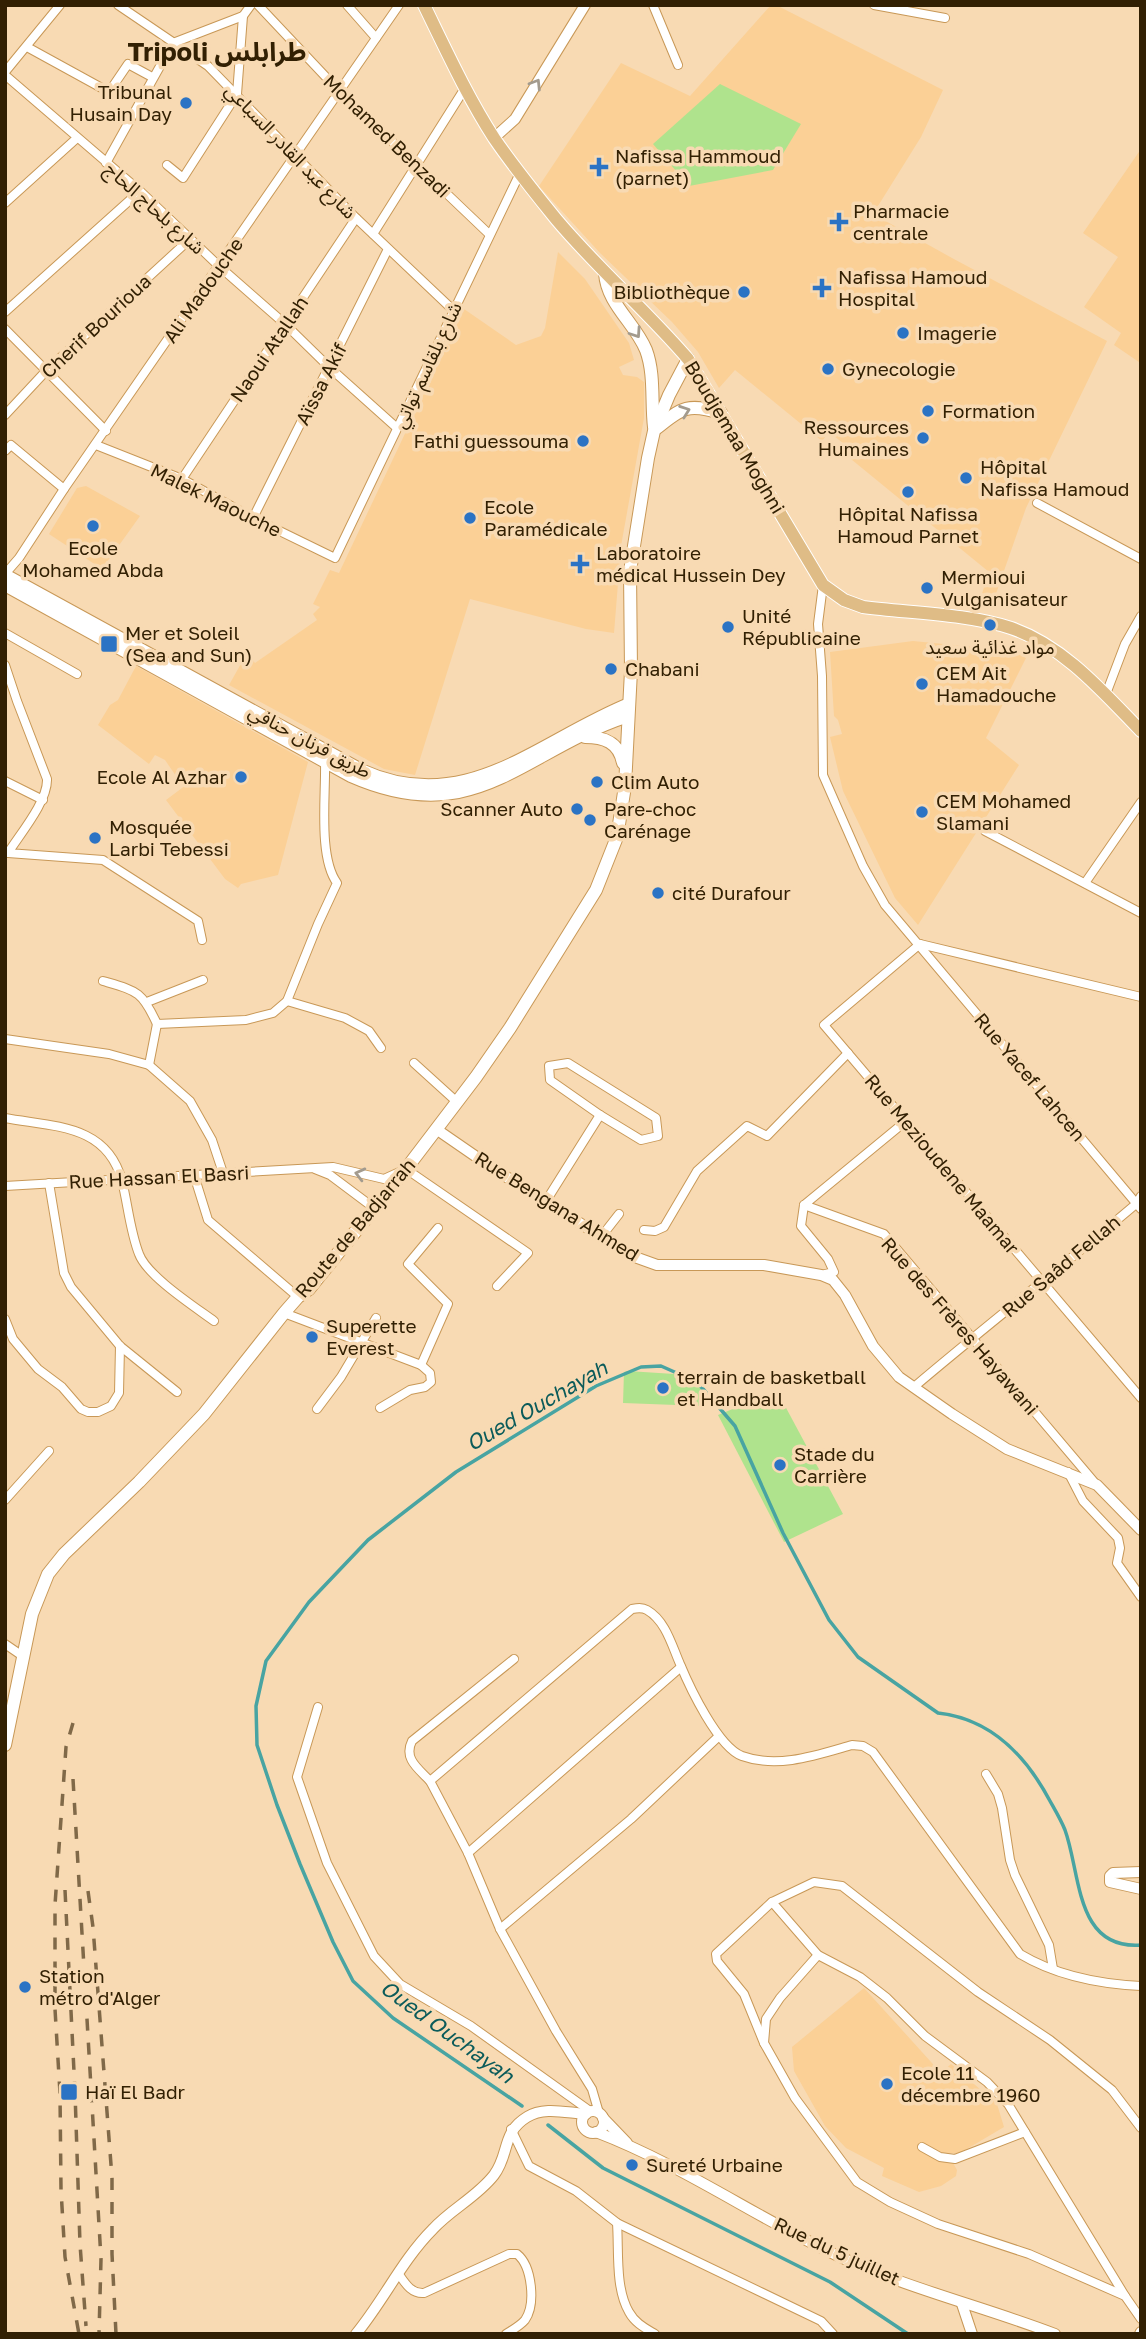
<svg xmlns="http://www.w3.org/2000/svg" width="1146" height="2339" font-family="'Golos Text','Noto Sans Arabic',sans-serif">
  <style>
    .built { fill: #fbd096 }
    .green { fill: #afe38d }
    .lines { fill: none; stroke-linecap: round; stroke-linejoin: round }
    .stream { stroke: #48a4a2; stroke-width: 3.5 }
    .minor-casing { stroke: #c89857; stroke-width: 10 }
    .tertiary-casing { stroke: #c89857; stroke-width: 12 }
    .secondary-casing { stroke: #c89857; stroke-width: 14 }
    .primary-casing { stroke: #fff; stroke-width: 14 }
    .minor { stroke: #fff; stroke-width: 8 }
    .tertiary { stroke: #fff; stroke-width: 10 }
    .secondary { stroke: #fff; stroke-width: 12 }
    .primary { stroke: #dfbc86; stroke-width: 12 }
    .rail { stroke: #806948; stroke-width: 3.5; stroke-dasharray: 12 12; stroke-linecap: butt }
    .oneway { stroke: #a39b8e }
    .poi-dot { fill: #2b73c4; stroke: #f8dab3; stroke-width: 2.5 }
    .labels { text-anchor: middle; stroke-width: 7; stroke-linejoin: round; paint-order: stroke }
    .poi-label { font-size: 19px; fill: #322003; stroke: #f8dab3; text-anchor: start }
    .street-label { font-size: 19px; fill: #322003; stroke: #f8dab3 }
    .water-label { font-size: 21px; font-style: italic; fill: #0b5b5a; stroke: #f8dab3 }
    .district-label { font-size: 26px; font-weight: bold; fill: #322003; stroke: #f8dab3 }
  </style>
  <rect width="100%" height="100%" fill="#f8dab3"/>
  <!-- built -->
  <g class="built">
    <path d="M771,5H776L943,90L921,137L873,214L952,258L1107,341L1026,508L991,608L978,606L989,572L846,455L849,448L829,432L822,441L735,370L719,388L698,352L672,322L600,253L539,186L621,63L690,96Z"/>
    <path d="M1141,149V359L1139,362L1114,345L1121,333L1084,307L1118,257L1083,233Z"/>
    <path d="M558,252L585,279L629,343L634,360L619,367L623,375L637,377L644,382V418L621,546L614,633L586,629L470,599L415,775L384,769L229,685L247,653L255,663L317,620L313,614L320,607L313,604L330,570L339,573L464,309L516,345L541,336L545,328Z"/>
    <path d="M86,486L140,516L102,569L49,534L77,488Z"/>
    <path d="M913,641L1015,651L1026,658L986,738L1019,765L918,925L895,898L843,791L830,737L842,734L838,720L834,716L830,652Z"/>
    <path d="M136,666L308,762L278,875L241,884L238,888L225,879L166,800L186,785L181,778L176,776L165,760L155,755L149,764L98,725L110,705L118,700Z"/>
    <path d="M864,1988L941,2073L951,2064L997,2104L1004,2127L960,2153H946L945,2162L953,2163L957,2170L956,2176L941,2186L919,2192L882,2176L884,2168L846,2148L825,2126L794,2071L792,2047Z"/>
  </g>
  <!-- green -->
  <g class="green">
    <path d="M720,84L801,124L773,170L689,186L653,144Z"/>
    <path d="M628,1371L705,1376L703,1406L623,1403L624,1372Z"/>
    <path d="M777,1391L843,1514L784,1542L718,1415Z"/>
  </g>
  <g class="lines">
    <!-- stream -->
    <g class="stream">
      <path d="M522,2106L393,2018L353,1981L333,1942L300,1864L277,1805L257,1745L256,1706L266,1661L309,1602L368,1540L456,1472L596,1386L641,1367L661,1366L697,1382L735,1426L783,1533L829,1620L858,1657L938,1713C992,1719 1026,1756 1050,1801C1055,1810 1061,1820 1065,1830C1081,1874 1075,1950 1141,1945"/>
      <path d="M548,2125L603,2168L830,2282L908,2334"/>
    </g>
    <defs>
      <g id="minor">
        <path d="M118,5L208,66L356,218L453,310"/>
        <path d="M258,5L340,92L489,234"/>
        <path d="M347,5L376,38"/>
        <path d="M653,5L678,65"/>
        <path d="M874,5L945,18"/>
        <path d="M27,47L109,92L128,64L152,77"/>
        <path d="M5,72L60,5"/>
        <path d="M5,75L140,191L220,267L285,324L330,368L397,428"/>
        <path d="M106,163L173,43L243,16L251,5"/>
        <path d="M167,165L183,178L237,94L243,16"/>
        <path d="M5,203L77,138"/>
        <path d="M373,234L465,88"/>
        <path d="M5,312L140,191"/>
        <path d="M5,329L106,431"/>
        <path d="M5,415L46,371L190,239"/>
        <path d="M96,445L182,479L253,518L335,558L520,173"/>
        <path d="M5,451L11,445L64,489"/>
        <path d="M182,479L356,218"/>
        <path d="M1037,503L1141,559"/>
        <path d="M253,518L388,249"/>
        <path d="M5,574L19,558L64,489L399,5"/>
        <path d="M823,585L818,624L822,676L823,775L863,866L885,905L1141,1209"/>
        <path d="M5,633L77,674"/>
        <path d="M5,665L17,701L47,779C48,801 20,834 8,853L103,860L198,921L202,940"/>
        <path d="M1106,694L1125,644L1141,616"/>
        <path d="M5,781L43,800"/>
        <path d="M985,831L1141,913"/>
        <path d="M1085,883L1141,802"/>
        <path d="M920,944L824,1025L1141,1398"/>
        <path d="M920,944L1141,997"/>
        <path d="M103,981C137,991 142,991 157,1024L246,1020L273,1013L287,1001L318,924L337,883C318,857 326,795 325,762"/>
        <path d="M287,1001L345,1018L369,1031L381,1048"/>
        <path d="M147,1002L203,980"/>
        <path d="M5,1039L109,1054L149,1065L190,1101L212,1140L223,1173"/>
        <path d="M414,1063L457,1102"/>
        <path d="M568,1063L656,1118L658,1136L641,1140L600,1115L550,1080L549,1066Z"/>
        <path d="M149,1065L157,1024"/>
        <path d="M5,1118C54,1127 107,1124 122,1181C128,1205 130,1231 139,1254C147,1276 195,1307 214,1321"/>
        <path d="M906,1121L804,1205L884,1234L1095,1483"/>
        <path d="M315,1169L330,1175L374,1208"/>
        <path d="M194,1175L208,1220L298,1297"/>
        <path d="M49,1183L64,1273L71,1287L120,1346L177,1392"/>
        <path d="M5,1186L333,1167L384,1179L406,1169L528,1253L497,1286"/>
        <path d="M546,1201L600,1115"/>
        <path d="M804,1205L801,1226L828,1259L834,1272L821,1275"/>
        <path d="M644,1230L655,1231L664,1227L697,1171L747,1126L767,1136L848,1053"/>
        <path d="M601,1237L619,1214"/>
        <path d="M284,1313L421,1365L448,1304L408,1264L438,1228"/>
        <path d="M5,1319L13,1339L38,1369L62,1387L81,1409L88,1412H98L111,1406L119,1393L120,1346"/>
        <path d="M914,1387C987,1325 1063,1266 1136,1204L1141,1196"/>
        <path d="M380,1408L410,1390L425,1387L431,1382L430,1373L421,1365"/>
        <path d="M317,1409L341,1377L376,1318"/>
        <path d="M1068,1472L1083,1501L1118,1538L1120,1548L1117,1563L1141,1597"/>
        <path d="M5,1500L49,1451"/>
        <path d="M5,1644L24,1657"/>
        <path d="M318,1707L297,1777L327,1863L374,1956L400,1984L471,2026L590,2111"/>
        <path d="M986,1774L998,1794L1002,1808L1010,1860L1015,1875L1049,1945L1053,1969"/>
        <path d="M430,1781C419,1769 403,1759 412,1741L514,1659"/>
        <path d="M468,1853L681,1667"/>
        <path d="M772,1902L818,1955L860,1977L887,1998L925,2036L987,2082L1008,2104L1125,2296"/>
        <path d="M500,1929L631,1819L718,1737"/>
        <path d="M818,1955L780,1998L766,2019L764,2043L795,2098L857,2182L890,2202L938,2224L1029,2254L1125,2296L1141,2319"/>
        <path d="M764,2043L744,1994L717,1961L716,1954L772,1902L814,1882L842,1886L978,1992L1050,2040L1112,2090L1141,2128"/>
        <path d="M599,2113L592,2089L556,2031L500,1929L468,1853L430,1781L632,1609C637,1608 642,1607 647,1610C666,1621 672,1646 680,1664C690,1688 718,1747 742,1756C778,1769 817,1755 852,1745L863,1746L873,1752L1020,1954C1055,1975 1100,1984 1141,1986"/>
        <path d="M511,2129L529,2166L576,2191L617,2223C619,2251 615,2288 629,2312C635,2323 645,2328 655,2334"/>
        <path d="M922,2147L940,2157L955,2159L1025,2132"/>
        <path d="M617,2223L821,2321L833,2334"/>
        <path d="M398,2273C405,2283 411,2294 424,2293L509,2254H517C532,2266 536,2304 525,2320C520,2326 512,2330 506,2334"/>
      </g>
      <g id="tertiary">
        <path d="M494,138L515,119L585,5"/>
        <path d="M436,1129L494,1169L632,1256L657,1265H764L821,1275L833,1280L845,1295L873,1346L899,1377L952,1414L1007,1449L1097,1485L1141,1530"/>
        <path d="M1141,1872L1113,1873L1110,1876V1882L1141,1889"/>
        <circle cx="593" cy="2122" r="11"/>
        <path d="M603,2118L627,2143"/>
        <path d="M596,2132C680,2164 754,2216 834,2254C905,2288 982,2306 1055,2334"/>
        <path d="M962,2304L972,2334"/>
        <path d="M356,2334C384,2300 402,2260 433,2229C451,2209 477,2197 494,2175C510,2154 501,2133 527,2117C544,2106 567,2113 586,2114"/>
        <path d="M1140,2334L1141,2332"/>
      </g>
      <g id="secondary">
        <path d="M605,273C607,304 635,323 646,350C655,374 651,402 654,427"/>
        <path d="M657,428C682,407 689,403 721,413"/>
        <path d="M5,575L361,770C466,818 536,742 629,704"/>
        <path d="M5,585L351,776C476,831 521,751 628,716"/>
        <path d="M585,737C604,737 619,742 623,763"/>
        <path d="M5,1745L32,1614L48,1574L64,1554L139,1482L204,1414L284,1313L298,1297L309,1289L406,1169L476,1077L510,1028L596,890L617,837L625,786L631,671L630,571L648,458L654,431L669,395L688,359"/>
      </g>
      <path id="primary" d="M424,5C446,50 467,96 494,138C513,166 535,193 556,219C597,268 646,310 688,359L823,585L844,600L863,607C909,613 968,614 1011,628C1064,646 1104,693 1141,731"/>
    </defs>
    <!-- minor casing -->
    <use href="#minor" class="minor-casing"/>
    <!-- tertiary casing -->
    <use href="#tertiary" class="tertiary-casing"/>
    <!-- secondary casing -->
    <use href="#secondary" class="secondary-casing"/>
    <!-- primary casing -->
    <use href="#primary" class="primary-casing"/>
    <!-- minor -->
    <use href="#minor" class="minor"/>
    <!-- tertiary -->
    <use href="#tertiary" class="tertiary"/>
    <!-- secondary -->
    <use href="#secondary" class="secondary"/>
    <!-- primary -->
    <use href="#primary" class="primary"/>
    <!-- rail -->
    <g class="rail">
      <path d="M73,1723L66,1747L55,1905V2009L60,2093L61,2190L65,2257L79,2334"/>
      <path d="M73,1779L101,2259L99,2334"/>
      <path d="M65,1890L75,2092L80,2244L86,2326"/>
      <path d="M88,1891L93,1927L112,2178V2254L116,2334"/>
    </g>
  </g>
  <!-- one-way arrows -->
  <defs><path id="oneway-chevron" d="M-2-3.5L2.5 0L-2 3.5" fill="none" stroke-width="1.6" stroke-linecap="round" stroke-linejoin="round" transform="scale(1.75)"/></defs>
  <g class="oneway">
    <use href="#oneway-chevron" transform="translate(536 84) rotate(-58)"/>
    <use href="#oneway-chevron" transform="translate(636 333) rotate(56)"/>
    <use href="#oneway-chevron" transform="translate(685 411) rotate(-20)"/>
    <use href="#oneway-chevron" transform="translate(360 1174) rotate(-166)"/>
  </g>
  <!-- markers -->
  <g class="poi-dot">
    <circle cx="186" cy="103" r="7"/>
    <path d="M595.5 156.5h7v7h7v7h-7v7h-7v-7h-7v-7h7z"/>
    <path d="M835.5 211.5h7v7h7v7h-7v7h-7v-7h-7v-7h7z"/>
    <path d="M818.5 277.5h7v7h7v7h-7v7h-7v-7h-7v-7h7z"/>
    <circle cx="744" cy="292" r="7"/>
    <circle cx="903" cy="333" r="7"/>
    <circle cx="828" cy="369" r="7"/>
    <circle cx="928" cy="411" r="7"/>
    <circle cx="923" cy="438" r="7"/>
    <circle cx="583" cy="441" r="7"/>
    <circle cx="966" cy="478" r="7"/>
    <circle cx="908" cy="492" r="7"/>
    <circle cx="470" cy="518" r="7"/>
    <circle cx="93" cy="526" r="7"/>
    <path d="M576.5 553.5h7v7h7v7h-7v7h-7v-7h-7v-7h7z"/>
    <circle cx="927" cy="588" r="7"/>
    <circle cx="990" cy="625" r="7"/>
    <circle cx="728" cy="627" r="7"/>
    <rect x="100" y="635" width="18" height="18" rx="3.5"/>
    <circle cx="611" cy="669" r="7"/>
    <circle cx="922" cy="684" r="7"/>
    <circle cx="241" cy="777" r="7"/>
    <circle cx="597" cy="782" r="7"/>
    <circle cx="577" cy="809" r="7"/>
    <circle cx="922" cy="812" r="7"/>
    <circle cx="590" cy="820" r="7"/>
    <circle cx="95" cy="838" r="7"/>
    <circle cx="658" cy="893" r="7"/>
    <circle cx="312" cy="1337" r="7"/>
    <circle cx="663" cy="1388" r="7"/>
    <circle cx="780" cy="1465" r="7"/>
    <circle cx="25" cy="1987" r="7"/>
    <circle cx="887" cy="2084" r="7"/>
    <rect x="60" y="2083" width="18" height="18" rx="3.5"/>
    <circle cx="632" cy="2165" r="7"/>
  </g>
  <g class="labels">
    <!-- poi labels -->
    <g class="poi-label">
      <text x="172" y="99" text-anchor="end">Tribunal<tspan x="172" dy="22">Husain Day</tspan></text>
      <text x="615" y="163">Nafissa Hammoud<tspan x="615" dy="22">(parnet)</tspan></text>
      <text x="853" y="218">Pharmacie<tspan x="853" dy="22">centrale</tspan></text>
      <text x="838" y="284">Nafissa Hamoud<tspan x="838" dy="22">Hospital</tspan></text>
      <text x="730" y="299" text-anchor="end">Bibliothèque</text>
      <text x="917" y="340">Imagerie</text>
      <text x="842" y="376">Gynecologie</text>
      <text x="942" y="418">Formation</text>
      <text x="909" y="434" text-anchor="end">Ressources<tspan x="909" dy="22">Humaines</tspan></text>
      <text x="569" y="448" text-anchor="end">Fathi guessouma</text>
      <text x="980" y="474">Hôpital<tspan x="980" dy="22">Nafissa Hamoud</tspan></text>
      <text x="484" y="514">Ecole<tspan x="484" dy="22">Paramédicale</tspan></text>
      <text x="908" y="521" text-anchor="middle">Hôpital Nafissa<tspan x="908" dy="22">Hamoud Parnet</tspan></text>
      <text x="93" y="555" text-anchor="middle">Ecole<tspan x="93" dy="22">Mohamed Abda</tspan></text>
      <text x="596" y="560">Laboratoire<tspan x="596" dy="22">médical Hussein Dey</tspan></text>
      <text x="941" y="584">Mermioui<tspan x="941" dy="22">Vulganisateur</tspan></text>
      <text x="742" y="623">Unité<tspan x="742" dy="22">Républicaine</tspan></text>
      <text x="125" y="640">Mer et Soleil<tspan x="125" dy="22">(Sea and Sun)</tspan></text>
      <text x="990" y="654" text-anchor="middle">مواد غذائية سعيد</text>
      <text x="625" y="676">Chabani</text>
      <text x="936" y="680">CEM Ait<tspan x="936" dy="22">Hamadouche</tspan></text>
      <text x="227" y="784" text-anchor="end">Ecole Al Azhar</text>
      <text x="611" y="789">Clim Auto</text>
      <text x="936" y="808">CEM Mohamed<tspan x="936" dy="22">Slamani</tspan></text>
      <text x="563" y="816" text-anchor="end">Scanner Auto</text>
      <text x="604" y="816">Pare-choc<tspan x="604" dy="22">Carénage</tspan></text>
      <text x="109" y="834">Mosquée<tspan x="109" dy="22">Larbi Tebessi</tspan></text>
      <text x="672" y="900">cité Durafour</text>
      <text x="326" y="1333">Superette<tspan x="326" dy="22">Everest</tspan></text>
      <text x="677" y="1384">terrain de basketball<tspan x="677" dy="22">et Handball</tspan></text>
      <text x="794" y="1461">Stade du<tspan x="794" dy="22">Carrière</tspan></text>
      <text x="39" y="1983">Station<tspan x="39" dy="22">métro d'Alger</tspan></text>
      <text x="901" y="2080">Ecole 11<tspan x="901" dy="22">décembre 1960</tspan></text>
      <text x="85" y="2099">Haï El Badr</text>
      <text x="646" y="2172">Sureté Urbaine</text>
    </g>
    <!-- street labels -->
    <g class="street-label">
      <text transform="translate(387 136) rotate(44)" y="7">Mohamed Benzadi</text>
      <text transform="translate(291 151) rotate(46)" y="7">شارع عبد القادر السباعي</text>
      <text transform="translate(155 208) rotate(42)" y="7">شارع بلحاج الحاج</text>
      <text transform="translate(203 290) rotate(-55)" y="7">Ali Madouche</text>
      <text transform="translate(96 326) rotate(-43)" y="7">Cherif Bourioua</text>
      <text transform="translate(269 349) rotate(-56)" y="7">Naoui Atallah</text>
      <text transform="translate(427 365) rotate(-65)" y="7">شارع بلقاسم تواتي</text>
      <text transform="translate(321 384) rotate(-63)" y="7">Aïssa Akif</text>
      <text transform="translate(735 437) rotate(59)" y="7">Boudjemaa Moghni</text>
      <text transform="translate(216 500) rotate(26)" y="7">Malek Maouche</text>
      <text transform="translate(310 741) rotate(28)" y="7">طريق فرنان حنافي</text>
      <text transform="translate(1030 1077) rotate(50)" y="7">Rue Yacef Lahcen</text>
      <text transform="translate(942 1164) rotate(50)" y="7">Rue Mezioudene Maamar</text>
      <text transform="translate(159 1177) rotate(-3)" y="7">Rue Hassan El Basri</text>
      <text transform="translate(557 1206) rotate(32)" y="7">Rue Bengana Ahmed</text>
      <text transform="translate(355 1228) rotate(-50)" y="7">Route de Badjarrah</text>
      <text transform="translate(1061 1266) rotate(-40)" y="7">Rue Saâd Fellah</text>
      <text transform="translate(960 1326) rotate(49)" y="7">Rue des Frères Hayawani</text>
      <text transform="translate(837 2251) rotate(25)" y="7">Rue du 5 juillet</text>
    </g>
    <!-- water labels -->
    <g class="water-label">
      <text transform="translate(537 1406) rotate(-30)" y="7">Oued Ouchayah</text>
      <text transform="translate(447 2032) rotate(36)" y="7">Oued Ouchayah</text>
    </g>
    <!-- district labels -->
    <g class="district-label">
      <text x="217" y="61">Tripoli طرابلس</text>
    </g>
  </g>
  <!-- border -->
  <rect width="1146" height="2339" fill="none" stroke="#322003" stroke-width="14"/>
</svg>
